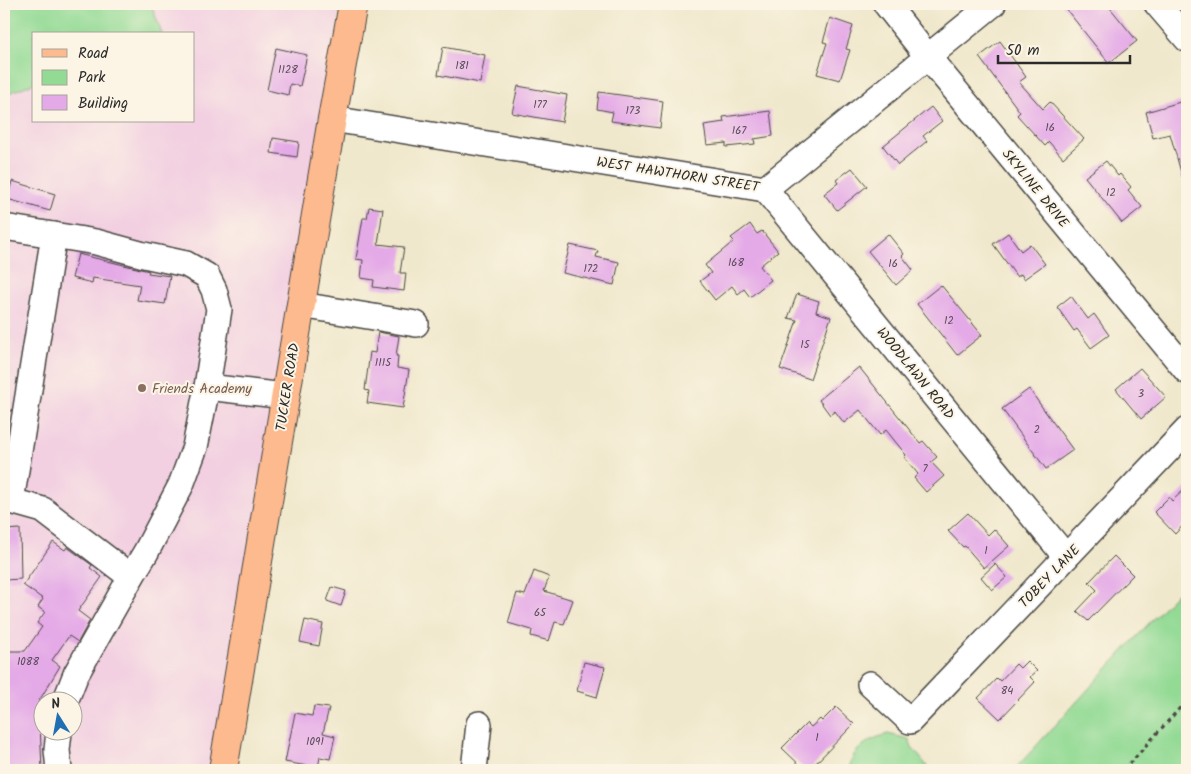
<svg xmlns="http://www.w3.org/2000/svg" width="1191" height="774" font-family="Kalam,sans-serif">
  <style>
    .built { fill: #f2cfe1; fill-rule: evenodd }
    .green { fill: #93da94; stroke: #5f8260 }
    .building { fill: #e4a9e7 }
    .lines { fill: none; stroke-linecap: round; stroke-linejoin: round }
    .minor-casing { stroke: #494743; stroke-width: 28 }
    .major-casing { stroke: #494743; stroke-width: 30 }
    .path { stroke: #494743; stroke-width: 3; stroke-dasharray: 4 4; stroke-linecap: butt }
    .minor { stroke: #fff; stroke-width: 25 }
    .major { stroke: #fcba8e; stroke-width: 28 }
    .education-dot { fill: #8d6e63; stroke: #fcf5e5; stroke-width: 2 }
    .labels { text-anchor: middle; stroke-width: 4; stroke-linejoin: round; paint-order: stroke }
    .number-label { font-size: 11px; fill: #594a5a }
    .street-label { font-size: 14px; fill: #2b2b2b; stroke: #fcf5e5 }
    .education-label { font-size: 14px; fill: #785e54; stroke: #fcf5e5; text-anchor: start }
  </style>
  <rect width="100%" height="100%" fill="#fcf5e5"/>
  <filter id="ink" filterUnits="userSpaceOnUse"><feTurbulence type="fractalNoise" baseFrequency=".02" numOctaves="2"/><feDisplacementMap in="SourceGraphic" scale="10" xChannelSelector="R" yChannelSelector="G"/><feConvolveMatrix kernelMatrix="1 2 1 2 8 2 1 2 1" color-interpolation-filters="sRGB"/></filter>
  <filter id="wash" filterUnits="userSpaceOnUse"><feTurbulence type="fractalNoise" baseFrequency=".0096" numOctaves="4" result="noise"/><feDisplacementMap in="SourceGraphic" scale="20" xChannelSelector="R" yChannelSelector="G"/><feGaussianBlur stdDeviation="1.12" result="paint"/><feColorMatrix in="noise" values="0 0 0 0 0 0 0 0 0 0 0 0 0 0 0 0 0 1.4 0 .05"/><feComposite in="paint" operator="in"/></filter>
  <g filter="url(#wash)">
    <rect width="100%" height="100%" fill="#f0e8cc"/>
    <!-- built -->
    <path class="built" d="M4,4H341L216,770H4ZM34,34H194V121H34ZM42,702H72V732H42Z"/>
    <!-- green -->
    <g class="green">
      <path d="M4,4H151L162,34H34V83L4,95Z"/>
      <path d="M1187,582V770H1014Z"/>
      <path d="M888,734L909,739L912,747L930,770H848C850,765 852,760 854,755C861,744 875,737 888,734Z"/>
    </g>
    <g id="blocks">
      <!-- building -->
      <g class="building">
        <path d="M1062,4H1107L1137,41L1109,63Z"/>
        <path d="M830,18L853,26L846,49L850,50L840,80L817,74L827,43L823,42Z"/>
        <path d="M1000,41L1026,77L1019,82L1043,109L1050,102L1084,139L1063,158L1049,142L1045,146L1017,115L1020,112L979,57Z"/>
        <path d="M443,47L485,55L480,83L438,75Z"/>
        <path d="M276,48L307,55L300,86L290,84L288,95L267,90Z"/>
        <path d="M518,86L567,95L562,122L512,113Z"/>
        <path d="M599,92L663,101L660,128L611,121L613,112L597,109Z"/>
        <path d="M1187,100V178L1183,179L1170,134L1153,138L1146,112Z"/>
        <path d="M931,107L942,121L923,136L927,141L898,165L883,146Z"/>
        <path d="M770,111L773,136L754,139L755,144L726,147V143L707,145L704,125L724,122L723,117Z"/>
        <path d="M273,138L299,142L297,157L271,153Z"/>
        <path d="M1106,161L1118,176L1120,174L1131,187L1128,190L1142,207L1122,223L1085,177Z"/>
        <path d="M852,168L867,186L837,210L824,194L838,183L836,180Z"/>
        <path d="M12,181L55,194L50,211L7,199Z"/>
        <path d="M369,207L383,209L378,244L404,247L400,273H406L404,291L373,287L374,280L361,278L363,260L356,259L363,218H367Z"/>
        <path d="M750,224L757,234L762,231L778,251L760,266L771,280L750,297L744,289L738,294L732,286L715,300L700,281L711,273L705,265L734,241L731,238Z"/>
        <path d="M1008,233L1021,251L1030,244L1045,264L1024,279L1021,274L1017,277L993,244Z"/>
        <path d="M888,234L904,254L902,256L913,270L896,285L868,251Z"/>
        <path d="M570,245L598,251L596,257L619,262L614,285L563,273Z"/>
        <path d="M78,254L149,271L148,273L170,276L165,304L137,300L140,285L93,278L92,283L72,278Z"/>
        <path d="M941,285L982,335L957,355L917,304Z"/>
        <path d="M797,294L819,301L816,312L831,317L810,379L780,369L797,320L788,318Z"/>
        <path d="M1071,296L1088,319L1094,314L1109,335L1091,348L1077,329L1074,331L1057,307Z"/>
        <path d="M378,332L399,336L396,356H398L397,368L409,370L403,408L367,403L369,391L365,390L370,352L375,353Z"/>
        <path d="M859,367L920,443L923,441L937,457L931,462L944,476L926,492L914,478L918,474L904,457L906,455L886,430L880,435L860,410L844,423L835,411L830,415L819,400Z"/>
        <path d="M1140,368L1166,397L1141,419L1116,389Z"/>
        <path d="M1029,389L1073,450L1046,469L1002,409Z"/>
        <path d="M1187,487V521L1175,534L1154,512L1169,497L1172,501Z"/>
        <path d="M968,513L988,535L994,529L1009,546L984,568L965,546L963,547L948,531Z"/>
        <path d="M20,529L21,579L4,580V530Z"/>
        <path d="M53,542L65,550L67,547L92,565L90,568L102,577L78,611L90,620L78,642L69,636L52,660L60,666L39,701L42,770H4V651H25L42,627L37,623L45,612L38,607L43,599L23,585Z"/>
        <path d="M1114,556L1133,575L1088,621L1077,611L1097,590L1089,582Z"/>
        <path d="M995,564L1007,577L992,590L981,577Z"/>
        <path d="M534,571L549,577L544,591L573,600L564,624L555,622L549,641L531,636L532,630L508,623L517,593L525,595Z"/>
        <path d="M332,587L346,591L341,606L327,601Z"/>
        <path d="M305,620L323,624L319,646L300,642Z"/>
        <path d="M1027,661L1037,671L1030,677L1035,682L1000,719L978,698L997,678L1000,681L1016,664L1020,668Z"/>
        <path d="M584,662L605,667L597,697L577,691Z"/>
        <path d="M314,706L329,708L323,733L335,736L330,759L320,757L318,768L285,762L295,713L312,716Z"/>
        <path d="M836,707L854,724L809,770H805L782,748L807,723L811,727L820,719L822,721Z"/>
      </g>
    </g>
  </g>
  <g filter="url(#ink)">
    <use href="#blocks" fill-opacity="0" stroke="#494743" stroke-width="1"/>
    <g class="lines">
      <defs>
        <g id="minor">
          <path d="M886,4L928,57L1187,371"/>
          <path d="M1157,4L1187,39"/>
          <path d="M332,119L765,189L993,4"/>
          <path d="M765,189L1066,557"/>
          <path d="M4,227L96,242L144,255L186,264L207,276L214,290L219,309L207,387L195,447L181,485L146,552L131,577L76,674L65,702"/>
          <path d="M301,305L416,324"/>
          <path d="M207,387L285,396"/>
          <path d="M4,501H11L43,510L131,577"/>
          <path d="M11,501L54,235"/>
          <path d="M870,684L910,721L1187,430"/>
          <path d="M59,732L57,750L59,770"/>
          <path d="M474,770L479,724"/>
        </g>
        <path id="major" d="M223,770L332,119L353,4"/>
      </defs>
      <!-- minor casing -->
      <use href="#minor" class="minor-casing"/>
      <!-- major casing -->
      <use href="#major" class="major-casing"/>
      <!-- path -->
      <path class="path" d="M1124,770L1187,700"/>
      <!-- minor -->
      <use href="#minor" class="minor"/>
      <!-- major -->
      <use href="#major" class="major"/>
    </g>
  </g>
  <!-- markers -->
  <circle class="education-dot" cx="142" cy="388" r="5"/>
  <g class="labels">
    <!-- number labels -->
    <g class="number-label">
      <text x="462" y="69">181</text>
      <text x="288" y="73">1128</text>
      <text x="540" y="108">177</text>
      <text x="633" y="114">173</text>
      <text x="1050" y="131">16</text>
      <text x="739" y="134">167</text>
      <text x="1111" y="196">12</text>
      <text x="736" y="266">168</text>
      <text x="893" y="267">16</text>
      <text x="591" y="272">172</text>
      <text x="949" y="324">12</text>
      <text x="805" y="348">15</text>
      <text x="383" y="366">1115</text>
      <text x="1141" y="397">3</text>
      <text x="1037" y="433">2</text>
      <text x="925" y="472">7</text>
      <text x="986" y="554">1</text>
      <text x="540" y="616">65</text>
      <text x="28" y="665">1088</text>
      <text x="1007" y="694">84</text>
      <text x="817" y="741">1</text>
      <text x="315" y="745">1091</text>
    </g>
    <!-- street labels -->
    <g class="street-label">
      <text transform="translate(678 174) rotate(9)" y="5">WEST HAWTHORN STREET</text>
      <text transform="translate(1036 188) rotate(51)" y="5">SKYLINE DRIVE</text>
      <text transform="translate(916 373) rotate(51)" y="5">WOODLAWN ROAD</text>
      <text transform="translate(287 387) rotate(-81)" y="5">TUCKER ROAD</text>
      <text transform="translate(1049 576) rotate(-46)" y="5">TOBEY LANE</text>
    </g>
    <!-- education labels -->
    <g class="education-label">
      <text x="152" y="393">Friends Academy</text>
    </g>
  </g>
  <!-- margin -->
  <rect width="1191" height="774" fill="none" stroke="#fcf5e5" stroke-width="20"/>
  <!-- legend -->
  <rect x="32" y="32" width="162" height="90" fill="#fcf5e5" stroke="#a8a49b"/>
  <rect x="42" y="49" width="25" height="8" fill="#fcba8e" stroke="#a8a49b"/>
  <text x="78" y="58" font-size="15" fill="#2b2b2b">Road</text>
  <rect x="42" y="70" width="25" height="15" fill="#93da94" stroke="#a8a49b"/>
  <text x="78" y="82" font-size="15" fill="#2b2b2b">Park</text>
  <rect x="42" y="95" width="25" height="15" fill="#e4a9e7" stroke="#a8a49b"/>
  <text x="78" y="108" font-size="15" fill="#2b2b2b">Building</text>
  <!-- north arrow -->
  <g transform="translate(58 716) rotate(349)"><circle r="24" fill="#fcf5e5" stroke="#a8a49b"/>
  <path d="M0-4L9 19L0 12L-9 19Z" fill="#1f6fb2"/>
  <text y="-8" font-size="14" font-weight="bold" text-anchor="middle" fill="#2b2b2b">N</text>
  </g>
  <!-- scale -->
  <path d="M998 55v8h132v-8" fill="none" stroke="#2b2b2b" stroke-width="2.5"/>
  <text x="1006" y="55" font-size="15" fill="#2b2b2b" stroke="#fcf5e5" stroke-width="4" paint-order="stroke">50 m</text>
</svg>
